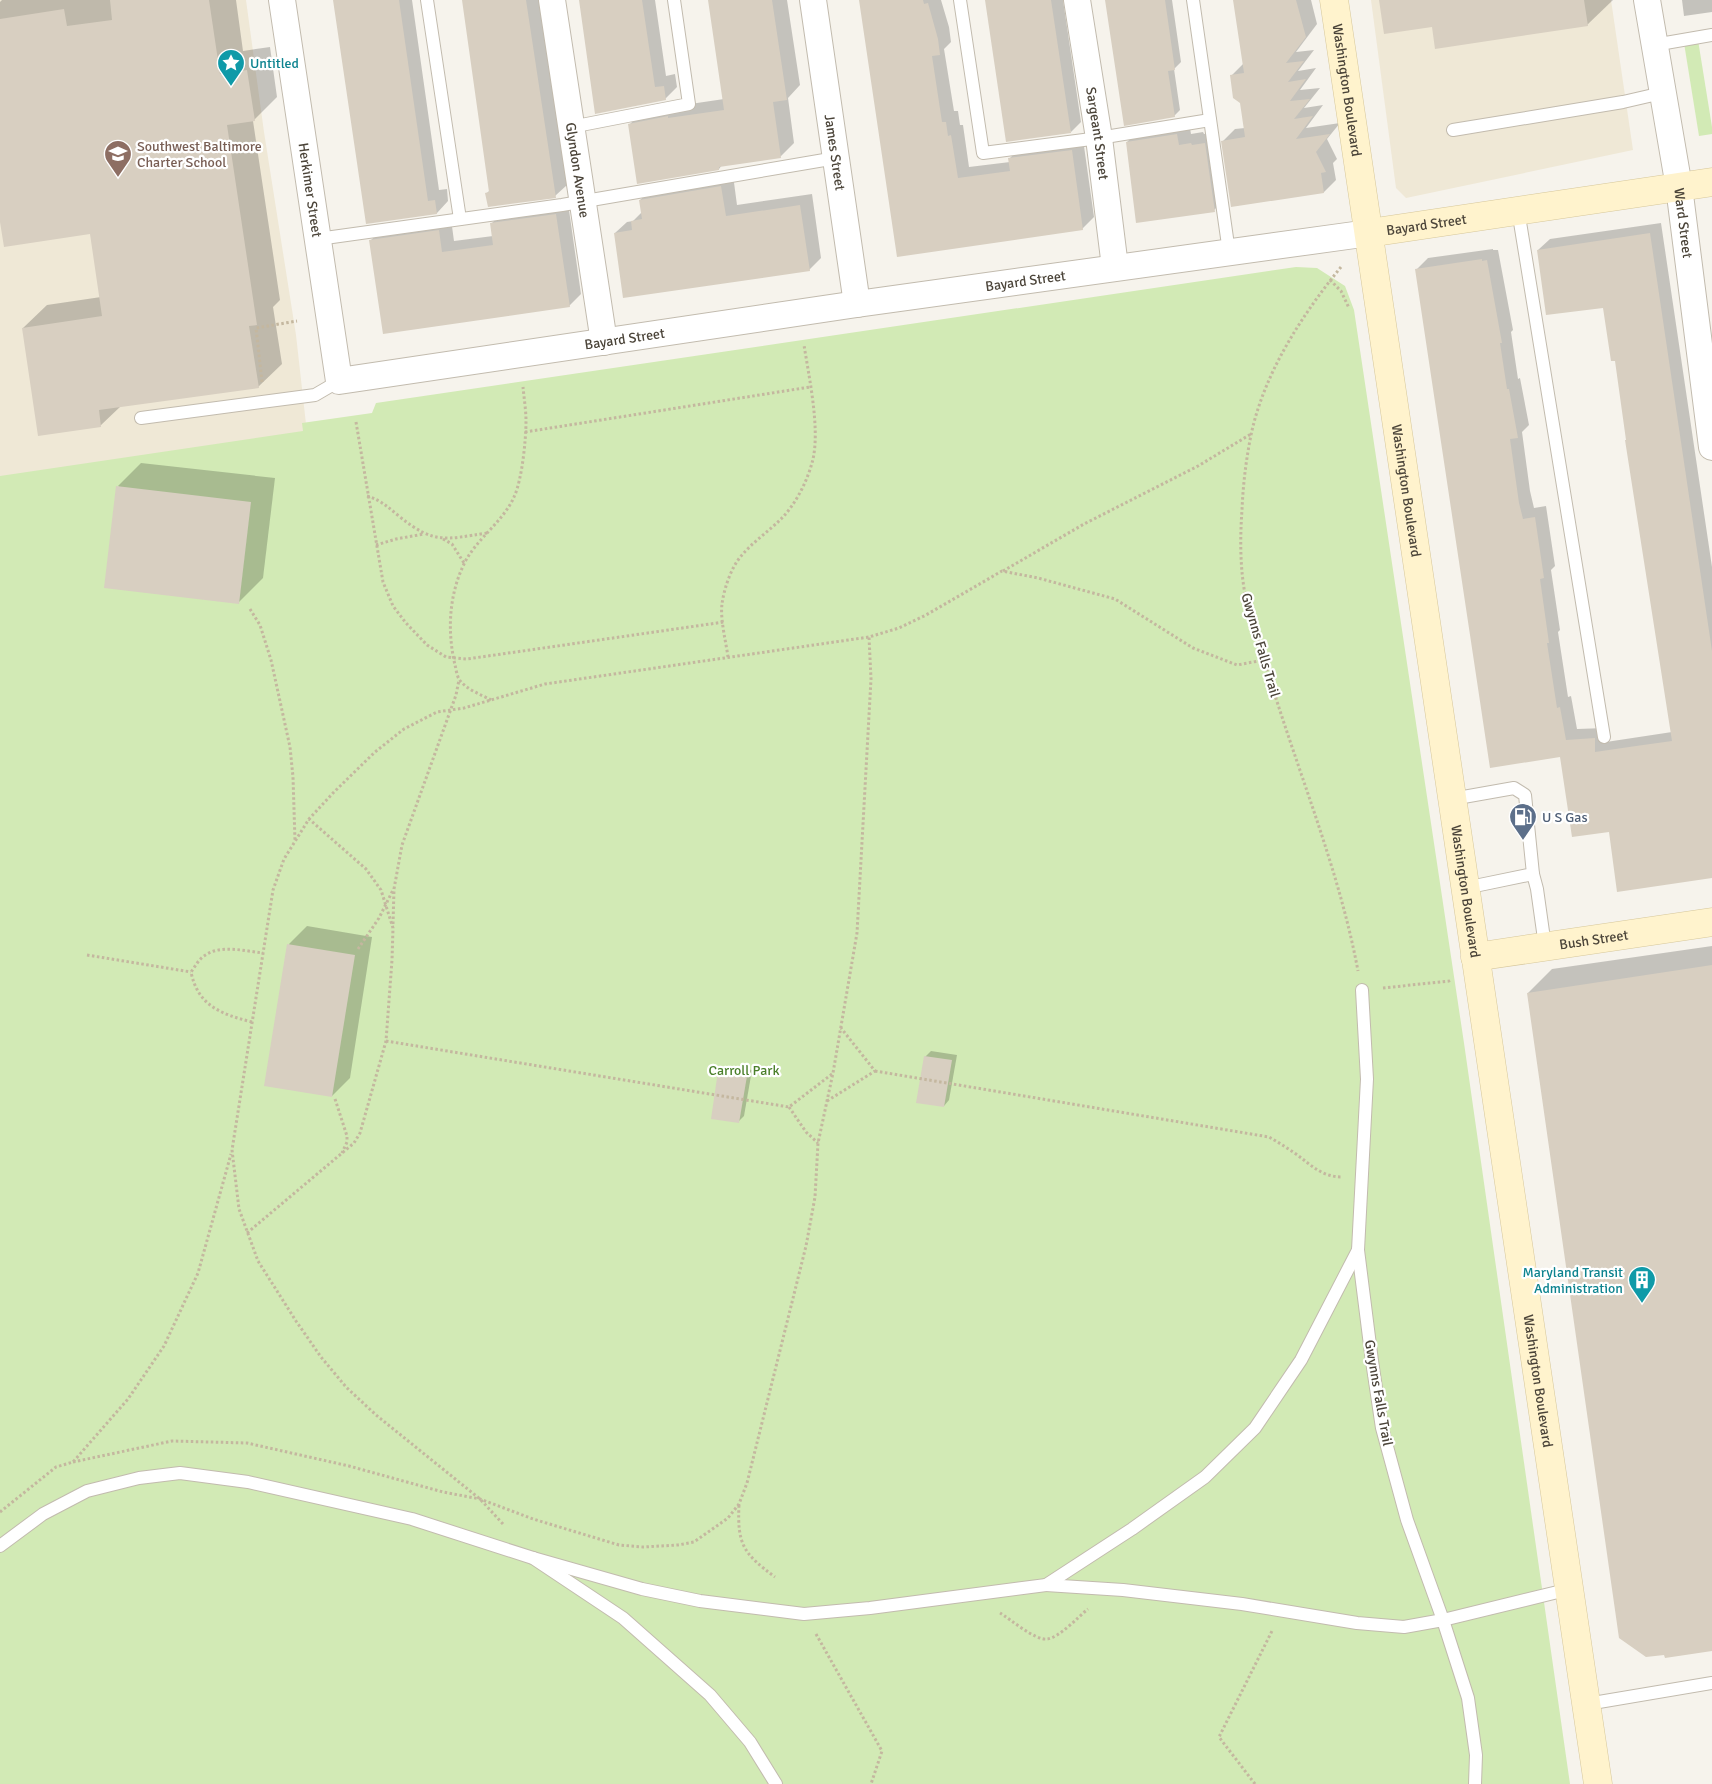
<svg xmlns="http://www.w3.org/2000/svg" width="1712" height="1784" font-family="Signika,sans-serif">
  <style>
    .education { fill: #efe8d6 }
    .green { fill: #d2eab5 }
    .shadow { fill: #0003 }
    .building { fill: #d8cfc1 }
    .lines { fill: none; stroke-linecap: round; stroke-linejoin: round }
    .lane-casing { stroke: #c2bbae; stroke-width: 14 }
    .street-casing { stroke: #c2bbae; stroke-width: 28 }
    .secondary-casing { stroke: #d6c79b; stroke-width: 29 }
    .path { stroke: #c4b79f; stroke-width: 3; stroke-dasharray: 2.5 2.5; stroke-linecap: butt }
    .lane { stroke: #fff; stroke-width: 12 }
    .street { stroke: #fff; stroke-width: 26 }
    .secondary { stroke: #fff3cd; stroke-width: 28 }
    .labels { text-anchor: middle; stroke-width: 4.5; stroke-linejoin: round; paint-order: stroke }
    .culture-label { font-size: 14px; fill: #0d838f; stroke: #fff; text-anchor: start }
    .street-label { font-size: 14px; fill: #4b4439; stroke: #fff }
    .education-label { font-size: 14px; fill: #785e54; stroke: #fff; text-anchor: start }
    .service-label { font-size: 14px; fill: #4e5e75; stroke: #fff; text-anchor: start }
    .park-label { font-size: 14px; fill: #4a7f2a; stroke: #fff }
  </style>
  <rect width="100%" height="100%" fill="#f6f3ec"/>
  <!-- education -->
  <g class="education">
    <path d="M0,0H246L264,132L296,335L307,433L0,481Z"/>
    <path d="M1371,0H1611L1633,150L1406,198L1396,188Z"/>
  </g>
  <!-- green -->
  <g class="green">
    <path d="M1698,40L1712,127V134L1699,136L1684,43Z"/>
    <path d="M1296,267L1317,268L1345,286L1354,310L1464,1043L1570,1784H0V476L303,431L302,423L372,413L376,403Z"/>
  </g>
  <!-- shadow -->
  <g class="shadow">
    <path d="M2,0H236L243,51L270,47L277,97L253,121L280,300L273,307L282,364L258,387L121,406L100,426L23,328L47,305L101,297L91,233L0,213V2Z"/>
    <path d="M334,0H412L439,190L447,189L448,201L437,213L367,223Z"/>
    <path d="M463,0H539L567,185L555,196L487,193L490,190Z"/>
    <path d="M580,0H655L666,76L675,74L677,87L665,99Z"/>
    <path d="M709,0H787L800,85L788,98L794,143L780,157L722,165L719,169L629,125L643,111L724,99Z"/>
    <path d="M860,0H941L949,27L951,42L944,49L954,111H958L960,125H963L969,167L1010,162V158L1021,147L1083,139L1094,217L1082,229L898,256Z"/>
    <path d="M987,0H1063L1081,122L1071,132Z"/>
    <path d="M1106,0H1172L1181,62L1174,69L1180,110L1174,116Z"/>
    <path d="M1235,0H1311L1317,24L1296,52L1314,50L1298,71L1316,68L1300,90L1320,88L1304,108L1323,105L1306,128L1340,123L1327,139L1337,159L1333,163L1336,180L1324,192L1232,206L1223,141L1235,129L1245,128L1241,102L1232,75L1244,63Z"/>
    <path d="M1380,0H1613L1587,25H1433Z"/>
    <path d="M1682,0H1712V12L1684,16Z"/>
    <path d="M1189,122L1191,134L1203,132L1204,134L1217,132L1226,198L1214,210L1127,142L1139,130Z"/>
    <path d="M733,175L737,205L812,194L821,258L809,270L615,233L627,222L633,221L642,212L640,200L652,189Z"/>
    <path d="M568,203L581,294L569,306L371,240L383,229L451,219L454,241L493,236L491,224L503,212Z"/>
    <path d="M1661,223L1712,567V876L1610,831L1561,756L1416,270L1428,258L1493,249V250H1498L1513,330L1511,332L1518,379L1520,378L1529,425L1522,432L1530,491L1534,508L1546,506L1555,566L1551,570L1560,630L1558,632L1568,697L1571,696L1577,729L1605,728L1606,742L1672,732L1616,360L1604,306L1538,250L1550,239Z"/>
    <path d="M141,463L275,478L263,578L239,602L118,486Z"/>
    <path d="M307,926L372,937L350,1078L332,1096L289,944Z"/>
    <path d="M1712,946V1649L1528,993L1552,969Z"/>
    <path d="M931,1051L957,1055L949,1100L944,1106L925,1057Z"/>
    <path d="M725,1066L752,1070L744,1116L738,1122L720,1071Z"/>
  </g>
  <!-- building -->
  <g class="building">
    <path d="M110,0H209L220,74L247,70L255,121L227,125L257,325L249,326L259,388L99,410L101,427L38,436L22,328L102,316L90,234L4,247L0,222V19L64,9L67,26L112,20Z"/>
    <path d="M333,0H399L428,201L435,200L437,214L366,224Z"/>
    <path d="M462,0H526L556,198L488,207L485,193L489,192Z"/>
    <path d="M579,0H642L655,87L664,86L666,100L595,114Z"/>
    <path d="M708,0H772L787,100L773,102L781,158L719,167V170L637,184L628,124L668,116V118L724,110Z"/>
    <path d="M859,0H923L924,4L928,3L938,39L940,55L932,56L942,122H946L948,136L951,135L958,178L1010,171L1008,158L1072,150L1083,230L897,257Z"/>
    <path d="M985,0H1051L1071,133L1006,142Z"/>
    <path d="M1105,0H1165L1175,70L1168,71L1175,117L1124,126Z"/>
    <path d="M1233,0H1296L1306,37L1286,63L1304,61L1288,82L1306,79L1290,101L1310,99L1294,119L1313,116L1296,139L1330,134L1316,152L1326,172L1321,173L1324,193L1231,207L1221,141L1245,137L1240,103L1233,98L1230,75L1244,73Z"/>
    <path d="M1379,0H1584L1588,26L1435,49L1432,27L1384,34Z"/>
    <path d="M1177,134L1179,145L1191,143L1192,145L1205,143L1215,212L1136,223L1126,142Z"/>
    <path d="M721,186L726,216L800,205L810,271L623,298L614,233L632,230L631,221L642,219L639,200Z"/>
    <path d="M556,214L570,307L383,334L369,240L439,230L442,252L493,245L490,223Z"/>
    <path d="M1650,233L1712,651V878L1617,892L1609,832L1572,837L1560,757L1490,768L1415,269L1482,259V261L1487,260L1502,343H1500L1507,389H1509L1518,438L1510,439L1519,503L1523,519L1535,517L1544,578L1540,579L1549,643H1547L1557,708L1560,707L1566,740L1595,738V752L1636,746L1672,741L1625,440H1626L1615,361H1611L1603,308L1546,315L1537,250Z"/>
    <path d="M116,486L251,502L239,604L104,588Z"/>
    <path d="M287,944L355,955L332,1097L264,1086Z"/>
    <path d="M1712,965V1651L1665,1658L1664,1655L1646,1657L1619,1638L1527,993Z"/>
    <path d="M924,1056L952,1060L944,1107L916,1103Z"/>
    <path d="M718,1071L747,1076L739,1123L711,1119Z"/>
  </g>
  <g class="lines">
    <defs>
      <g id="lane">
        <path d="M427,0L460,219"/>
        <path d="M960,0L983,153L1099,138L1210,120"/>
        <path d="M1193,0L1229,252"/>
        <path d="M1654,45L1712,35"/>
        <path d="M571,127L689,104L674,0"/>
        <path d="M1453,130L1623,102L1662,93"/>
        <path d="M1518,210L1604,737"/>
        <path d="M318,239L562,205L836,158"/>
        <path d="M141,418L315,395L339,381"/>
        <path d="M1452,799L1514,788L1525,795L1533,874L1465,888"/>
        <path d="M1533,874L1537,889L1545,946"/>
        <path d="M1362,990L1367,1079L1358,1250L1372,1361L1382,1428L1407,1520L1443,1620L1468,1698L1476,1755L1475,1784"/>
        <path d="M0,1546L43,1514L87,1491L139,1478L180,1473L248,1482L412,1519L533,1558L623,1618L710,1695L750,1742L776,1784"/>
        <path d="M533,1558L642,1589L700,1601L804,1614L870,1608L1046,1585L1132,1529L1205,1477L1255,1428L1301,1360L1358,1250"/>
        <path d="M1046,1585L1123,1590L1242,1604L1357,1623L1404,1627L1443,1620L1570,1589"/>
        <path d="M1587,1704L1712,1683"/>
      </g>
      <g id="street">
        <path id="s1" d="M282,0L339,381L857,304L1369,233"/>
        <path id="s2" d="M552,0L604,342"/>
        <path id="s3" d="M813,0L857,304"/>
        <path id="s4" d="M1077,0L1099,138L1115,267"/>
        <path id="s5" d="M1647,0L1679,187L1712,447"/>
      </g>
      <g id="secondary">
        <path id="s6" d="M1334,0L1598,1784"/>
        <path id="s7" d="M1369,233L1712,182"/>
        <path id="s8" d="M1475,957L1712,922"/>
      </g>
    </defs>
    <!-- lane casing -->
    <use href="#lane" class="lane-casing"/>
    <!-- street casing -->
    <use href="#street" class="street-casing"/>
    <!-- secondary casing -->
    <use href="#secondary" class="secondary-casing"/>
    <!-- path -->
    <g class="path">
      <path d="M1341,267C1302,315 1264,373 1251,435C1246,460 1243,485 1242,510C1240,538 1240,567 1245,594C1249,616 1258,637 1264,659C1294,763 1338,864 1358,971"/>
      <path d="M1330,280L1341,291L1349,308"/>
      <path d="M262,382L256,328L297,321"/>
      <path d="M356,422L383,582L393,606L406,623L427,645L446,657L467,659L724,622"/>
      <path d="M525,432L810,387"/>
      <path d="M367,496C381,500 389,508 400,517C435,545 446,539 487,533"/>
      <path d="M443,539L452,544L464,563"/>
      <path d="M376,545L396,539L424,534"/>
      <path d="M1003,571L1084,524L1198,466L1251,434"/>
      <path d="M250,609L260,625L271,660L290,747L293,777L295,841"/>
      <path d="M728,657C726,642 720,619 722,604C724,589 731,567 742,555C753,542 769,531 781,519C796,504 808,480 813,459C820,428 809,377 804,345"/>
      <path d="M491,700C482,695 465,689 459,679C457,676 456,669 455,665C447,631 449,595 464,564C476,539 503,522 514,497C522,480 526,440 526,421C526,410 524,398 523,387"/>
      <path d="M393,924L394,889L402,845L456,695L459,680"/>
      <path d="M358,949L379,918L393,890"/>
      <path d="M87,955L191,972"/>
      <path d="M1383,988L1449,981L1451,980"/>
      <path d="M252,1022C221,1014 198,1006 191,972C195,967 198,960 204,956C220,944 244,951 263,953"/>
      <path d="M386,1041L789,1107L832,1074"/>
      <path d="M875,1071L1269,1137C1278,1142 1287,1148 1296,1154C1311,1165 1322,1177 1342,1177"/>
      <path d="M335,1099L347,1136V1142L342,1153"/>
      <path d="M827,1101L875,1071L841,1028"/>
      <path d="M789,1107L806,1132L818,1143"/>
      <path d="M247,1233L354,1143L360,1133L386,1041L392,960L393,928L381,890L366,869L309,819"/>
      <path d="M73,1462L172,1441L247,1443L349,1466L443,1492L480,1499L533,1519L619,1545L643,1547L678,1545L694,1542L728,1518L739,1504L747,1483L806,1246L815,1197L818,1143L833,1073L857,933L871,679L869,637"/>
      <path d="M739,1505C737,1545 744,1554 775,1577"/>
      <path d="M0,1512L56,1467L73,1462L128,1399L164,1346L198,1273L231,1154"/>
      <path d="M503,1524L480,1499L376,1415L346,1387L321,1357L296,1321L258,1261L239,1209L232,1150L273,890L284,859L309,819L334,792L375,752L404,729L437,712L464,708L545,684L869,637L899,628L926,615L1002,571L1038,578L1115,599L1193,648L1237,665L1264,660"/>
      <path d="M1000,1613C1010,1619 1036,1641 1047,1639C1059,1638 1078,1617 1088,1609"/>
      <path d="M816,1634L882,1751L871,1784"/>
      <path d="M1255,1784L1219,1737L1273,1629"/>
    </g>
    <!-- lane -->
    <use href="#lane" class="lane"/>
    <!-- street -->
    <use href="#street" class="street"/>
    <!-- secondary -->
    <use href="#secondary" class="secondary"/>
  </g>
  <!-- icons -->
  <defs>
    <symbol id="sight-pin" viewBox="-11 -11 22 30"><path d="M0 17L-7.5 6A9.5 9.5 0 1 1 7.5 6Z" fill="#0f9aa8" stroke="#fff"/><path d="M0-6L1.8-2.2L6-1.7L2.9 1.2L3.7 5.4L0 3.3L-3.7 5.4L-2.9 1.2L-6-1.7L-1.8-2.2Z" fill="#fff"/></symbol>
    <symbol id="school-pin" viewBox="-11 -11 22 30"><path d="M0 17L-7.5 6A9.5 9.5 0 1 1 7.5 6Z" fill="#8d6e63" stroke="#fff"/><path d="M0-5L7-2L0 1L-7-2ZM-4 1L0 2.5L4 1V4Q0 6-4 4Z" fill="#fff"/></symbol>
    <symbol id="fuel-pin" viewBox="-11 -11 22 30"><path d="M0 17L-7.5 6A9.5 9.5 0 1 1 7.5 6Z" fill="#5c6f8a" stroke="#fff"/><path d="M-5.5-6h7V0h2V4h1.3V-2.5L3-4.5l.8-.8L6-3V5H2.5V1h-1V6h-7ZM-4.2-4.7v3.2H.2V-4.7Z" fill="#fff"/></symbol>
    <symbol id="building-pin" viewBox="-11 -11 22 30"><path d="M0 17L-7.5 6A9.5 9.5 0 1 1 7.5 6Z" fill="#0f9aa8" stroke="#fff"/><path d="M-4-6H4V6H1V3H-1V6H-4ZM-2.5-4.3h1.7v1.8h-1.7ZM.8-4.3h1.7v1.8H.8ZM-2.5-1h1.7V.8h-1.7ZM.8-1h1.7V.8H.8Z" fill="#fff"/></symbol>
  </defs>
  <g fill-rule="evenodd">
    <use href="#sight-pin" x="215" y="47" width="32" height="43"/>
    <use href="#school-pin" x="102" y="138" width="32" height="43"/>
    <use href="#fuel-pin" x="1507" y="801" width="32" height="43"/>
    <use href="#building-pin" x="1626" y="1264" width="32" height="43"/>
  </g>
  <g class="labels">
    <!-- culture labels -->
    <g class="culture-label">
      <text x="250" y="68">Untitled</text>
      <text x="1623" y="1277" text-anchor="end">Maryland Transit<tspan x="1623" dy="16">Administration</tspan></text>
    </g>
    <!-- street labels -->
    <g class="street-label">
      <text dy="5" stroke="none"><textPath href="#s6" startOffset="91">Washington Boulevard</textPath></text>
      <text dy="5" stroke="none"><textPath href="#s4" startOffset="135">Sargeant Street</textPath></text>
      <text dy="5" stroke="none"><textPath href="#s3" startOffset="154">James Street</textPath></text>
      <text dy="5" stroke="none"><textPath href="#s2" startOffset="172">Glyndon Avenue</textPath></text>
      <text dy="5" stroke="none"><textPath href="#s1" startOffset="192">Herkimer Street</textPath></text>
      <text dy="5" stroke="none"><textPath href="#s5" startOffset="226">Ward Street</textPath></text>
      <text dy="5" stroke="none"><textPath href="#s7" startOffset="58">Bayard Street</textPath></text>
      <text dy="5" stroke="none"><textPath href="#s1" startOffset="1079">Bayard Street</textPath></text>
      <text dy="5" stroke="none"><textPath href="#s1" startOffset="674">Bayard Street</textPath></text>
      <text dy="5" stroke="none"><textPath href="#s6" startOffset="496">Washington Boulevard</textPath></text>
      <text transform="translate(1261 645) rotate(74)" y="5">Gwynns Falls Trail</text>
      <text dy="5" stroke="none"><textPath href="#s6" startOffset="901">Washington Boulevard</textPath></text>
      <text dy="5" stroke="none"><textPath href="#s8" startOffset="120">Bush Street</textPath></text>
      <text dy="5" stroke="none"><textPath href="#s6" startOffset="1396">Washington Boulevard</textPath></text>
      <text transform="translate(1379 1393) rotate(80)" y="5">Gwynns Falls Trail</text>
    </g>
    <!-- education labels -->
    <g class="education-label">
      <text x="137" y="151">Southwest Baltimore<tspan x="137" dy="16">Charter School</tspan></text>
    </g>
    <!-- service labels -->
    <g class="service-label">
      <text x="1542" y="822">U S Gas</text>
    </g>
    <!-- park labels -->
    <g class="park-label">
      <text x="744" y="1075">Carroll Park</text>
    </g>
  </g>
</svg>
